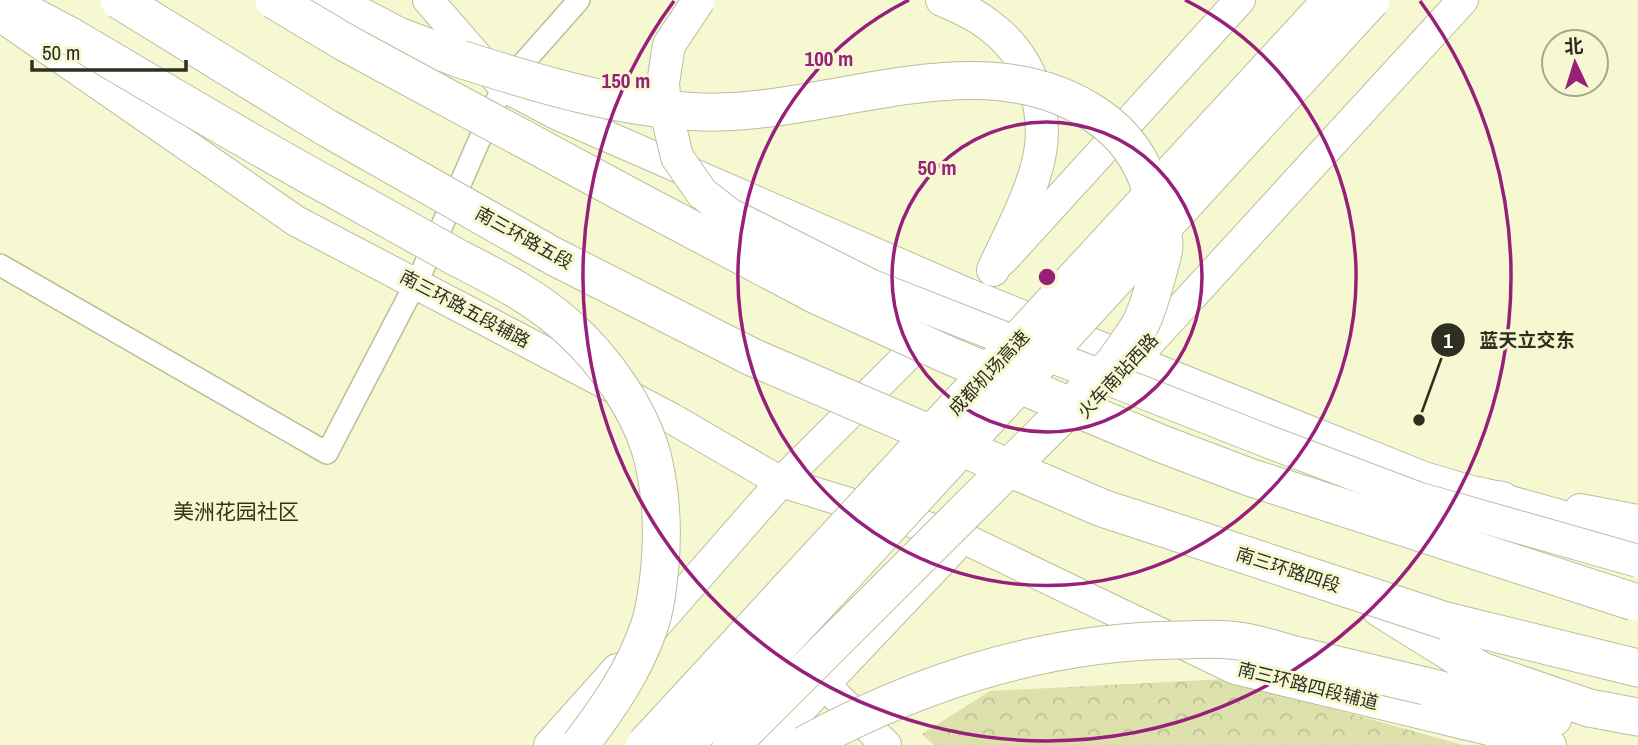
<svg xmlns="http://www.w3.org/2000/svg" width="1638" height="745" font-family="'Archivo Narrow','Noto Sans SC',sans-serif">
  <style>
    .park { fill: url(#park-crowns) }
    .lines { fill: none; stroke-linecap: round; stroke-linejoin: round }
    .street-casing { stroke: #bcbe9a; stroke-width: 24 }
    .secondary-casing { stroke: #bcbe9a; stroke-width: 32 }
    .primary-casing { stroke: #bcbe9a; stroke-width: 34 }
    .highway-casing { stroke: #bcbe9a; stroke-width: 39 }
    .street { stroke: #fff; stroke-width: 21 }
    .secondary { stroke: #fff; stroke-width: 30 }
    .primary { stroke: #fff; stroke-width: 32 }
    .highway { stroke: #fff; stroke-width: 37 }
    .primary-bridge-casing { stroke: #bcbe9a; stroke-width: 34; stroke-linecap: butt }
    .highway-bridge-casing { stroke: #bcbe9a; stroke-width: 39; stroke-linecap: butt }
    .primary-bridge { stroke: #fff; stroke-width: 32 }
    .highway-bridge { stroke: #fff; stroke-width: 37 }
    .ring { fill: none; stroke: #97207b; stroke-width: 3.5 }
    .labels { text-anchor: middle; stroke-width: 6; stroke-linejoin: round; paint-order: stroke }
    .street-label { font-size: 18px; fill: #2e2f20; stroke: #f6f8d2 }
    .quarter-label { font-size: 21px; fill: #343514; stroke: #f6f8d2 }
    .centre { fill: #97207b; stroke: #f6f8d2; stroke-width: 3.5 }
    .ring-label { font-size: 21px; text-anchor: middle; font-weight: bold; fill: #97207b; stroke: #f6f8d2; stroke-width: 6; stroke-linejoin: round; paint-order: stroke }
    .leader { fill: none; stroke: #2e2f20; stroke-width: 2.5 }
    .callout-dot { fill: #2e2f20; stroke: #f6f8d2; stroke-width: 2.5 }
    .mark-label { font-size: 21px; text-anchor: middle; font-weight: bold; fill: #fff }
    .callout-label { font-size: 19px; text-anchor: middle; font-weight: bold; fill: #2e2f20; stroke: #f6f8d2; stroke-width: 6; stroke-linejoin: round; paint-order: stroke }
  </style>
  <defs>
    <pattern id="park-crowns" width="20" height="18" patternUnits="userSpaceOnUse" patternTransform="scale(1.75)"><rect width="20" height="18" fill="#dde1ac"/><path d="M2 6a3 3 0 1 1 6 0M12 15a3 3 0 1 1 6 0" fill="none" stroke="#bec194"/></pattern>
  </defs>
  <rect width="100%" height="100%" fill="#f6f8d2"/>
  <!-- park -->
  <path class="park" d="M1226,679L1463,745H934L922,734L990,691Z"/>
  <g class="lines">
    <defs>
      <path id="street" d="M0,265L327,453L423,269L503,86L579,0"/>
      <g id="secondary">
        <path d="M428,0L503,86L558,115L969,294L1424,477L1478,493L1503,497"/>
        <path d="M0,16L296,221L671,418L781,482L963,538L1235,669L1551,745"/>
        <path d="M1002,261L1240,0"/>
        <path d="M1127,367L1463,0"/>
        <path d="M1580,509L1638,520"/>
        <path d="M648,634L781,482L964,299"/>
        <path d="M823,683L886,745"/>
        <path d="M549,745L617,669"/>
        <path d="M767,745L952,550"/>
      </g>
      <g id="primary">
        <path d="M942,0C959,7 975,14 990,26C1034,59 1052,117 1036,170C1026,205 1008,237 993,270"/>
        <path d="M1478,493L1638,538"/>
      </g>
      <g id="highway">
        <path d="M2,0L70,36"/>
        <path d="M329,0L398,36L460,59"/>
        <path d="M1380,608L1481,671L1589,708L1638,717"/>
        <path d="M1446,621L1638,668"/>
        <path d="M1425,686L1553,718"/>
      </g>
    </defs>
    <!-- street casing -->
    <use href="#street" class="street-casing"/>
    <!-- secondary casing -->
    <use href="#secondary" class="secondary-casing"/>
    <!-- primary casing -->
    <use href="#primary" class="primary-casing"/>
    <!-- highway casing -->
    <use href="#highway" class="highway-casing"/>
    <!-- street -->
    <use href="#street" class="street"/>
    <!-- secondary -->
    <use href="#secondary" class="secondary"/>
    <!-- primary -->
    <use href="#primary" class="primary"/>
    <!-- highway -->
    <use href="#highway" class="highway"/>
    <defs>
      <path id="primary-bridge" d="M699,0L669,45L663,83L665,106L677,157L702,193L729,214L872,286L1264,440L1417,498L1638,561"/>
      <g id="highway-bridge">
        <path d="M119,0L327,128L553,256L752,357L1102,508L1446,621"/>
        <path d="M274,0L346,43L629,196L816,295L948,355L1162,444L1249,477L1634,602"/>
        <path d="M70,36C158,88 246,141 336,190C376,212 416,235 456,257C495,277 535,297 568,327C605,360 641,411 653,459C661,493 663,530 660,565C658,585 656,607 649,627C634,671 608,708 580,745"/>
        <path d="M460,59C539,84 620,109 703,112C830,116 981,37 1096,115C1123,133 1142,159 1151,190C1157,207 1164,228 1164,247C1163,255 1160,264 1158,272C1153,289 1149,307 1141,323C1134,336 1123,349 1115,362L731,745"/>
        <path d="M645,745L1332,0"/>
        <path d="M685,745L836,584L1371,0"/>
        <path d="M804,745C921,681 1045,641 1180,640C1195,640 1212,638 1228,640C1250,641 1273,649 1295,655C1338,665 1381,676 1425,686"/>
      </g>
    </defs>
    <!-- primary-bridge casing -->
    <use href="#primary-bridge" class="primary-bridge-casing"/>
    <!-- highway-bridge casing -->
    <use href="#highway-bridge" class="highway-bridge-casing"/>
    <!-- primary-bridge -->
    <use href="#primary-bridge" class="primary-bridge"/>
    <!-- highway-bridge -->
    <use href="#highway-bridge" class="highway-bridge"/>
  </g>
  <!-- distance rings -->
  <g class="ring">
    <circle cx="1047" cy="277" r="155"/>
    <path d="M1185 0A309 309 0 1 1 909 0"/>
    <path d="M1420 1A464 464 0 1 1 674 1"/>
  </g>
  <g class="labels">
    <!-- street labels -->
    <g class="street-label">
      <text transform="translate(524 238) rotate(29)" y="6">南三环路五段</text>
      <text transform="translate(465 309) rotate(28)" y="6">南三环路五段辅路</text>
      <text transform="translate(989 373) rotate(-47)" y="6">成都机场高速</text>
      <text transform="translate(1118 376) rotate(-47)" y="6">火车南站西路</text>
      <text transform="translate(1288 570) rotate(18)" y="6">南三环路四段</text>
      <text transform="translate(1308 686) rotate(14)" y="6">南三环路四段辅道</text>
    </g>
    <!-- quarter labels -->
    <g class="quarter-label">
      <text x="236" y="519">美洲花园社区</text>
    </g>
  </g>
  <circle cx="1047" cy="277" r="10" class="centre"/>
  <g class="ring-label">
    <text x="829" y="66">100 m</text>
    <text x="626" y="88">150 m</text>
    <text x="937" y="175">50 m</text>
  </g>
  <!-- callouts -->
  <path class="leader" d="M1419 420L1448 340"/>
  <g class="callout-dot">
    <circle cx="1419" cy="420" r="7"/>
    <circle cx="1448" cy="340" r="18"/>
  </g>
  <g class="mark-label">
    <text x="1448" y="348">1</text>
  </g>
  <g class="callout-label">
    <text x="1527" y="347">蓝天立交东</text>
  </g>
  <!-- north arrow -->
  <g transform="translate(1575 63) rotate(356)"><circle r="33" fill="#f6f8d2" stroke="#a6a88b" stroke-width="2"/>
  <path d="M0-5L12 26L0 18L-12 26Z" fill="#97207b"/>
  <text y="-10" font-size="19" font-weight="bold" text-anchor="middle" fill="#2e2f20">北</text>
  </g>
  <!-- scale -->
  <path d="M32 60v10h154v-10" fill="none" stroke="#2e2f20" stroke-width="3.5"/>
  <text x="42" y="60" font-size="21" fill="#2e2f20" stroke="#f6f8d2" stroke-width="5" paint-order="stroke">50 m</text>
</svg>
